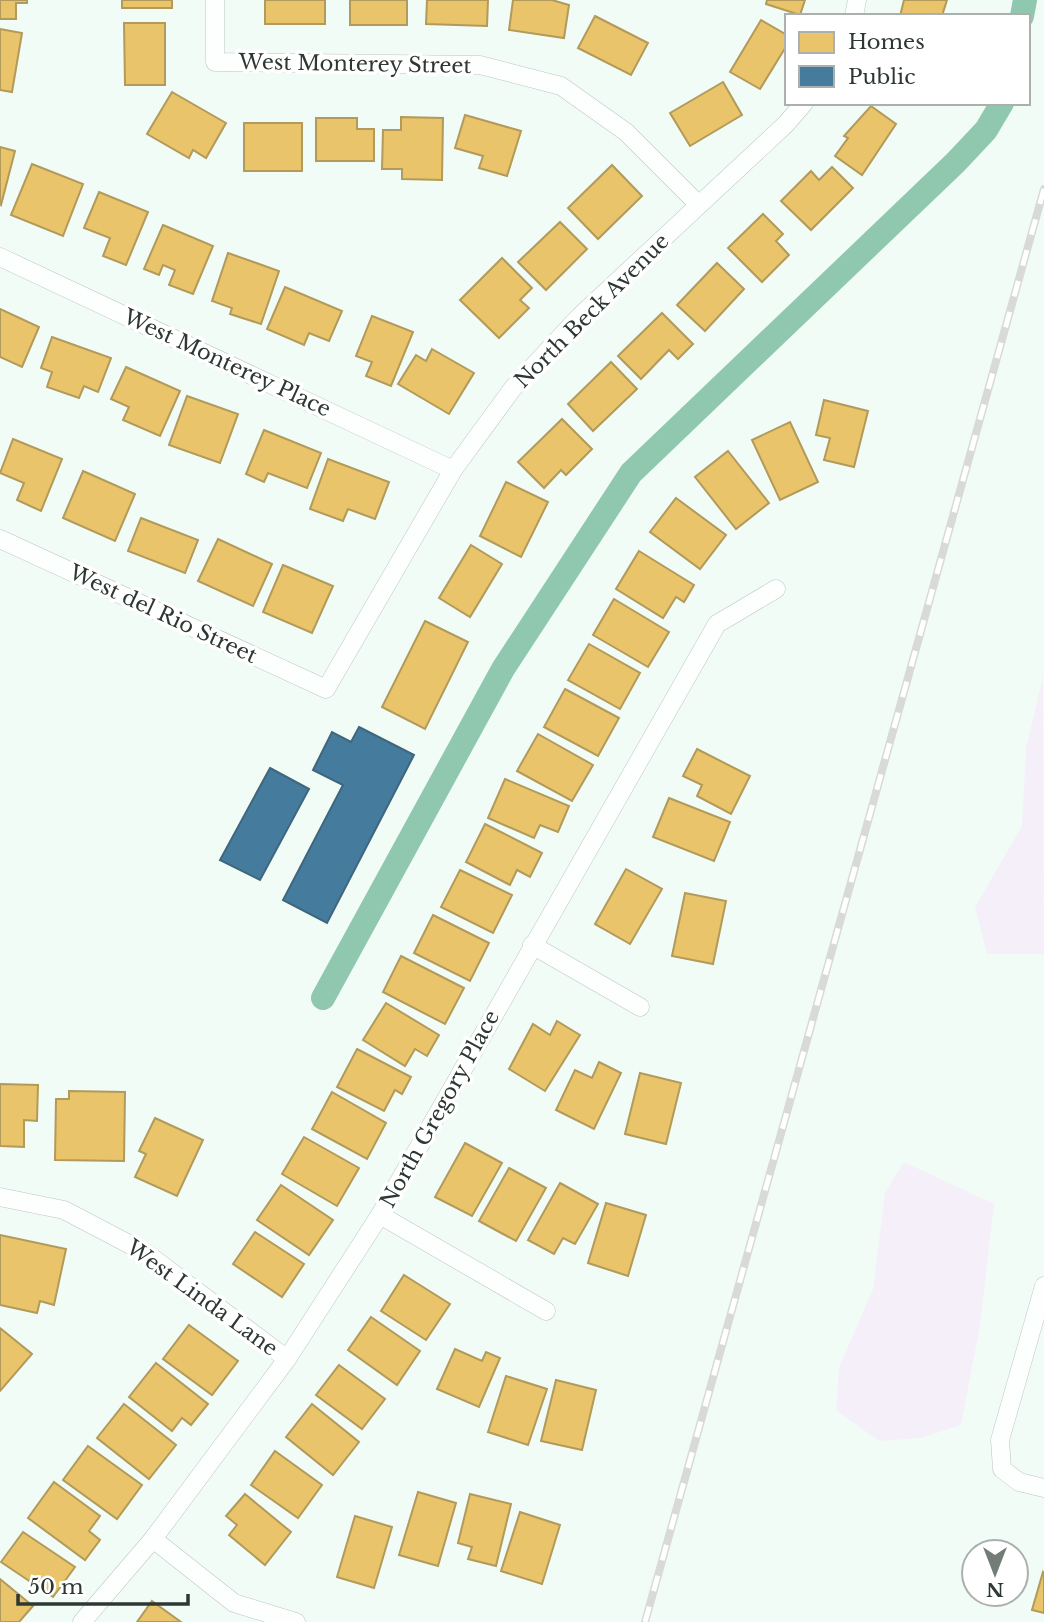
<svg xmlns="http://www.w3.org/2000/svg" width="1044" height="1622" font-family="'Libre Baskerville',serif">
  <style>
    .green { fill: #f5eff9 }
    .homes { fill: #e9c46a; stroke: #b19a5a; stroke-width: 2 }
    .public { fill: #457b9d; stroke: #3e677d; stroke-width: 2 }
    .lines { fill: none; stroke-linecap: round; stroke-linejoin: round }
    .canal { stroke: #8fc8af; stroke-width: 24 }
    .minor-casing { stroke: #bdc6c2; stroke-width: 19 }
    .minor { stroke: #fdfffe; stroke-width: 18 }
    .rail-casing { stroke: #d8dad8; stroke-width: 8 }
    .rail { stroke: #fff; stroke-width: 5; stroke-dasharray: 16; stroke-linecap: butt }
    .labels { text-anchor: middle; stroke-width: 7; stroke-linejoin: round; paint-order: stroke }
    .street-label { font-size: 21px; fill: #2e3833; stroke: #fff }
  </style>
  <rect width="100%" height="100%" fill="#f2fcf7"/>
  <!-- green -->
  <g class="green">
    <path d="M1043,676L1044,954H987L975,907L1022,826L1026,748Z"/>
    <path d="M904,1162L994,1204L980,1326L961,1425L921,1438L879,1441L836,1410L839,1368L873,1289L885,1192Z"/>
  </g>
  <!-- homes -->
  <g class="homes">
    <path d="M0,0H27V3H16V19H0Z"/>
    <rect x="122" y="0" width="50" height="8"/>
    <rect x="265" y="0" width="60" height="24"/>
    <rect x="350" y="0" width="57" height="25"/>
    <path d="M427,0H488L487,26L426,24Z"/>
    <path d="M513,0H552L569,5L564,38L509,30Z"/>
    <path d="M767,0H805L800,15L766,4Z"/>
    <path d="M904,0H947L942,16H900Z"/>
    <path d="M595,16L648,43L631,75L578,48Z"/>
    <path d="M761,20L787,35V45L760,89L730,72Z"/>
    <path d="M124,23H165V85H125Z"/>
    <path d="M0,29L22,33L12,92L0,90Z"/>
    <path d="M723,82L742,115L690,146L670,113Z"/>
    <path d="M172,92L226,123L206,158L193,150L189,158L147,134Z"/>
    <path d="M871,106L896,124L862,175L835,156L848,138L844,136Z"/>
    <path d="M465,115L521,131L507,176L479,168L483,156L455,148Z"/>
    <path d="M401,117L443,118L442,180L402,179V169H382L383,130H401Z"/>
    <path d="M316,118H357V129H374V161H316Z"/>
    <rect x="244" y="123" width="58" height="48"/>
    <path d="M0,147L15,151L1,205L0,204Z"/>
    <path d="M32,164L83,184L63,236L11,215Z"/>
    <path d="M612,165L642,196L598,239L568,208Z"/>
    <path d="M832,167L853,188L811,230L781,201L811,171L819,180Z"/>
    <path d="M99,192L148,212L126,265L103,256L110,238L84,228Z"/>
    <path d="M763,214L783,234L776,241L789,255L762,282L728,248Z"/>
    <path d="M560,222L587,249L546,290L518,262Z"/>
    <path d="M163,225L213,246L193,294L169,285L175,270L163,265L159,275L144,269Z"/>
    <path d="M228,253L279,271L261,324L230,314L232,308L212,301Z"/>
    <path d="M502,258L532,288L520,300L529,308L499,338L460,300Z"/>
    <path d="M717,263L744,289L705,331L677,305Z"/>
    <path d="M285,287L342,311L329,341L309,333L304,345L267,329Z"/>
    <path d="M0,309L39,327L22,367L0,357Z"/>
    <path d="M662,313L693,344L678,359L669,350L641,379L618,356Z"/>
    <path d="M372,316L413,332L391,386L366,376L372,362L356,356Z"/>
    <path d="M52,337L111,358L98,392L84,386L79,398L47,387L52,372L41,368Z"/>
    <path d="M432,349L474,373L449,414L398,384L416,355L426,361Z"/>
    <path d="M611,362L637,389L593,431L568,404Z"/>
    <path d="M126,367L180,391L160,436L123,420L129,407L111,399Z"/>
    <path d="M187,396L238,414L220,463L169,445Z"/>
    <path d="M824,400L868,411L854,467L824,460L830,438L816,435Z"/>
    <path d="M562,419L592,449L566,475L561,470L544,488L518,462Z"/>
    <path d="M790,422L818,482L780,500L752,440Z"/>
    <path d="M264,430L321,453L307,488L268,473L264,482L246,474Z"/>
    <path d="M13,439L62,459L41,511L17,500L24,483L0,473Z"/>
    <path d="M728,451L769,503L736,529L695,477Z"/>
    <path d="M328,459L389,482L375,519L348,509L343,521L310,509Z"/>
    <path d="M83,471L135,494L115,541L63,518Z"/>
    <path d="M506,482L548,502L521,557L480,536Z"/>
    <path d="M676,498L726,535L700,569L650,532Z"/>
    <path d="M141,518L198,540L185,573L128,551Z"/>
    <path d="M218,539L272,564L253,606L198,581Z"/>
    <path d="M471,545L502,564L470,617L439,598Z"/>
    <path d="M639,551L694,585L684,602L676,597L663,618L616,589Z"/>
    <path d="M283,565L333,586L312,633L263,612Z"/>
    <path d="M614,599L669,632L648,667L593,635Z"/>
    <path d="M425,621L468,642L425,729L382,707Z"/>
    <path d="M589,644L640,673L620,709L568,680Z"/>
    <path d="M565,689L619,718L598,756L544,727Z"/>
    <path d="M538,734L593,765L572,801L517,771Z"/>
    <path d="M697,749L750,776L731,814L697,796L702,785L683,776Z"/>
    <path d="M505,779L569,806L558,832L540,825L534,838L488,818Z"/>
    <path d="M669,798L730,822L714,861L653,837Z"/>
    <path d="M485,824L542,853L530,877L517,870L510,885L466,862Z"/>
    <path d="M626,869L662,889L630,944L595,924Z"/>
    <path d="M460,870L512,895L493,933L441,907Z"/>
    <path d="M685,893L726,901L713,964L672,956Z"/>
    <path d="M433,915L489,943L470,981L414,953Z"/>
    <path d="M401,956L464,988L445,1024L383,992Z"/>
    <path d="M386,1003L439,1035L427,1056L415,1049L405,1066L363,1040Z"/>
    <path d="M557,1021L580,1035L545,1091L509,1069L533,1024L550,1035Z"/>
    <path d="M357,1049L411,1077L402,1094L395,1090L384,1111L337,1087Z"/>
    <path d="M599,1062L621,1073L594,1129L556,1110L575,1070L592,1078Z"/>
    <path d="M640,1073L681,1083L666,1144L625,1134Z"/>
    <path d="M0,1084L38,1085L37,1121L24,1120V1147L0,1146Z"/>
    <path d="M69,1091L125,1092L124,1161L55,1160L56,1099H69Z"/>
    <path d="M332,1092L386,1123L367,1159L312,1129Z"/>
    <path d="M155,1118L203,1140L177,1196L135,1177L146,1154L139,1151Z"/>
    <path d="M304,1137L359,1168L337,1206L282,1174Z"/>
    <path d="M465,1143L502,1163L472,1216L435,1197Z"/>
    <path d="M509,1168L546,1188L516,1241L479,1221Z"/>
    <path d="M560,1183L598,1204L575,1244L563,1238L554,1254L528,1240Z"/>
    <path d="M281,1185L333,1220L309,1255L257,1220Z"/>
    <path d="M606,1203L646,1215L628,1276L588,1263Z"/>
    <path d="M255,1232L304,1264L282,1297L233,1264Z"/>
    <path d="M0,1235L66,1249L54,1305L40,1301L37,1313L0,1305Z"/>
    <path d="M404,1275L450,1304L426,1340L381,1311Z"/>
    <path d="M371,1317L420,1351L397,1385L348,1350Z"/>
    <path d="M189,1325L238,1361L212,1395L163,1359Z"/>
    <path d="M0,1328L32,1354L0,1391Z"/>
    <path d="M455,1349L482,1361L486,1352L500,1358L479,1407L437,1389Z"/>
    <path d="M156,1363L208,1404L191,1425L182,1418L172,1431L129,1397Z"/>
    <path d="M339,1365L385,1399L362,1429L316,1395Z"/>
    <path d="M506,1376L547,1389L528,1445L488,1432Z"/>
    <path d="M556,1380L596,1390L582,1450L541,1441Z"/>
    <path d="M124,1404L176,1445L149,1479L97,1438Z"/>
    <path d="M312,1404L359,1442L333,1475L286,1437Z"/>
    <path d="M88,1446L142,1485L117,1519L63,1480Z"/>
    <path d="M275,1451L322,1485L298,1518L251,1485Z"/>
    <path d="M54,1482L100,1516L89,1531L100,1540L85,1560L28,1518Z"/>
    <path d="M418,1492L456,1503L438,1566L399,1555Z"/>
    <path d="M245,1494L291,1532L265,1565L229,1535L237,1525L226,1516Z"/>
    <path d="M470,1494L511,1504L496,1566L468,1559L472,1547L458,1543Z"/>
    <path d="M520,1512L560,1525L542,1584L501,1571Z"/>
    <path d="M355,1516L392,1527L374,1588L337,1577Z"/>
    <path d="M23,1532L75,1567L53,1597L1,1562Z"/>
    <path d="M1043,1572L1044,1573V1613L1032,1610Z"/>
    <path d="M0,1579L33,1606L19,1622H0Z"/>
    <path d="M152,1601L181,1622H137Z"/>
  </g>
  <!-- public -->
  <g class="public">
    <path d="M359,727L414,755L327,923L283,900L343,785L313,770L332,732L351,742Z"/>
    <path d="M270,768L309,789L260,880L220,860Z"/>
  </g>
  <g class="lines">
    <!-- canal -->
    <g class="canal">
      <path d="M1022,16L1025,0"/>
      <path d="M323,998L503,669L631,473L956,162L986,130L1002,103"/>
    </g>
    <defs>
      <g id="minor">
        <path d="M215,0V62L480,65L561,86L626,132L699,205"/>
        <path d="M854,16L857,0"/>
        <path d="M0,257L453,470"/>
        <path d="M0,539L326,689L453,470L513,388L580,316L786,124L804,103"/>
        <path d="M532,945L640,1007"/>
        <path d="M0,1197L64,1210L146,1253L287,1359"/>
        <path d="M380,1215L546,1311"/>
        <path d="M1044,1286L1000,1440L1002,1469L1019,1482L1044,1488"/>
        <path d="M153,1539L234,1603L296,1622"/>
        <path d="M82,1622L153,1539L287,1359L380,1215L717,624L776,589"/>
      </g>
    </defs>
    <!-- minor casing -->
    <use href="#minor" class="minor-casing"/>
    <!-- minor -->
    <use href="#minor" class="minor"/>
    <defs>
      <path id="rail" d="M645,1622L1044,189"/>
    </defs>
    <!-- rail casing -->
    <use href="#rail" class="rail-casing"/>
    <!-- rail -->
    <use href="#rail" class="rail"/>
  </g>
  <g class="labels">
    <!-- street labels -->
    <g class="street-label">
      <text transform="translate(355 64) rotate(1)" y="7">West Monterey Street</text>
      <text transform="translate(592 311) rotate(-45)" y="7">North Beck Avenue</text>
      <text transform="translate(227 363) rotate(25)" y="7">West Monterey Place</text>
      <text transform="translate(163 614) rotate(25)" y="7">West del Rio Street</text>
      <text transform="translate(440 1109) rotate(-61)" y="7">North Gregory Place</text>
      <text transform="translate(202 1298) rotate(36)" y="7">West Linda Lane</text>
    </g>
  </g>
  <!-- legend -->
  <rect x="785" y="14" width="245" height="91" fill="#ffffff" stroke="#abafad" stroke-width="2"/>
  <rect x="799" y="32" width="35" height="21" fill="#e9c46a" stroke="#abafad" stroke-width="2"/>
  <text x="848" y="49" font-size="21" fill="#2e3833">Homes</text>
  <rect x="799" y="66" width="35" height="21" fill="#457b9d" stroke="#abafad" stroke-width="2"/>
  <text x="848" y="84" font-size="21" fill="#2e3833">Public</text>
  <!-- north arrow -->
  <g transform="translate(995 1573) rotate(180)"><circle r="33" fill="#ffffff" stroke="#abafad" stroke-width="2"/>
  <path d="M0-5L12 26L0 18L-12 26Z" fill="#737d78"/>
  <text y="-10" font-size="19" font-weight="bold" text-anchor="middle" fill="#2e3833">N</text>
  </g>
  <!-- scale -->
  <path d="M18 1594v10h170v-10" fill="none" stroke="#2e3833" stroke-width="3.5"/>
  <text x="28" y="1594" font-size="21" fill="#2e3833" stroke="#ffffff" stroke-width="5" paint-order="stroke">50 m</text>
</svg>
